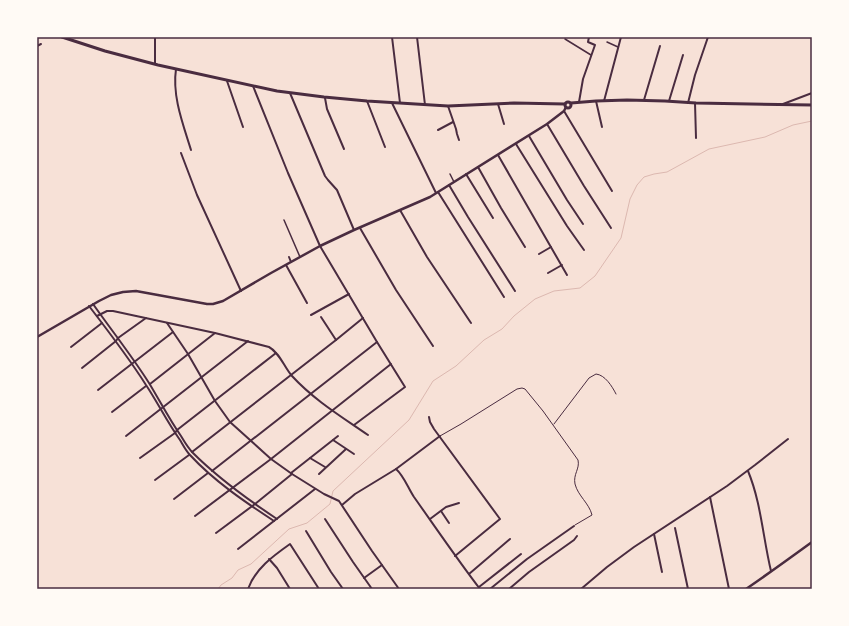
<svg xmlns="http://www.w3.org/2000/svg" width="849" height="626" font-family="Overpass,sans-serif">
  <style>
    .lines { fill: none; stroke-linecap: round; stroke-linejoin: round }
    .stream { stroke: #dcb8b0; stroke-width: 1 }
    .service { stroke: #4a2c40; stroke-width: 1 }
    .pedestrian { stroke: #4a2c40; stroke-width: 1.5 }
    .minor { stroke: #4a2c40; stroke-width: 2 }
    .tertiary { stroke: #4a2c40; stroke-width: 2.5 }
    .secondary { stroke: #4a2c40; stroke-width: 3 }
    .neatline { fill: none; stroke: #4a2c40; stroke-width: 1.5 }
  </style>
  <rect width="100%" height="100%" fill="#f7e1d7"/>
  <g class="lines">
    <!-- stream -->
    <path class="stream" d="M218,589L221,585L232,578L238,570L251,564L289,529L307,523L330,504L333,491L409,420L433,381L456,366L484,340L502,329L514,316L535,299L554,291L580,288L595,276L621,238L630,199L637,185L644,177L654,174L667,172L709,149L765,137L793,125L812,121"/>
    <!-- service -->
    <g class="service">
      <path d="M554,424L589,378L596,374C605,375 612,386 616,394"/>
      <path d="M440,436L461,424L517,389L522,388L525,389L543,411L578,460C580,469 573,474 575,484C578,496 589,503 592,515L575,525"/>
    </g>
    <!-- pedestrian -->
    <g class="pedestrian">
      <path d="M565,39L591,55"/>
      <path d="M607,42L618,47"/>
      <path d="M450,174L454,182"/>
      <path d="M284,220L300,257"/>
    </g>
    <!-- minor -->
    <g class="minor">
      <path d="M392,37L400,103"/>
      <path d="M417,37L425,105"/>
      <path d="M37,46L41,44"/>
      <path d="M155,64V38"/>
      <path d="M176,69C172,96 183,124 191,150"/>
      <path d="M227,81L243,127"/>
      <path d="M253,86L288,173L320,246L377,342L405,387L354,425"/>
      <path d="M290,93L325,176L328,180L337,190L354,230"/>
      <path d="M325,98L327,109L344,149"/>
      <path d="M644,100L660,46"/>
      <path d="M367,101L385,147"/>
      <path d="M596,101L602,127"/>
      <path d="M604,101L621,37"/>
      <path d="M669,101L683,55"/>
      <path d="M579,102L583,79L595,45L588,42L589,37"/>
      <path d="M392,103L436,193"/>
      <path d="M688,103L695,75L708,37"/>
      <path d="M695,103L696,138"/>
      <path d="M498,104L504,124"/>
      <path d="M783,104L812,93"/>
      <path d="M448,106L456,129L457,134L459,140"/>
      <path d="M564,111L612,191"/>
      <path d="M547,124L584,186L611,228"/>
      <path d="M438,130L453,122"/>
      <path d="M529,136L567,200L583,224"/>
      <path d="M516,144L567,226L584,250"/>
      <path d="M181,153L197,195L241,291"/>
      <path d="M498,155L567,275"/>
      <path d="M478,167L501,208L525,247"/>
      <path d="M466,174L493,218"/>
      <path d="M449,185L468,217L515,291"/>
      <path d="M438,192L504,297"/>
      <path d="M400,210L427,257L471,323"/>
      <path d="M360,228L396,290L433,346"/>
      <path d="M539,254L551,247"/>
      <path d="M289,257L291,262"/>
      <path d="M286,265L307,303"/>
      <path d="M548,273L562,265"/>
      <path d="M93,304C112,331 132,356 149,383C160,401 169,419 181,436C184,441 188,448 193,453C218,478 247,499 277,519"/>
      <path d="M89,306C109,332 129,358 146,385C158,403 167,422 180,440C183,445 186,451 190,455C214,481 245,502 274,521"/>
      <path d="M311,315L349,294"/>
      <path d="M97,316L107,311H113L215,333L269,347C280,353 284,367 292,376C314,400 342,417 368,435"/>
      <path d="M321,317L336,340"/>
      <path d="M167,323L188,354L215,401L230,422L271,459L292,474L324,494L339,501L372,551L399,589"/>
      <path d="M71,347L102,323"/>
      <path d="M82,368L116,341L118,338L146,318"/>
      <path d="M150,384L215,333"/>
      <path d="M98,390L173,332"/>
      <path d="M112,412L146,386"/>
      <path d="M429,417L430,422L434,429L500,519L455,556"/>
      <path d="M126,436L248,341"/>
      <path d="M333,440L354,454"/>
      <path d="M192,452L336,340L363,318"/>
      <path d="M140,458L175,433L177,430L276,353"/>
      <path d="M310,458L325,467"/>
      <path d="M396,469C404,476 408,488 414,497C436,528 457,559 480,589"/>
      <path d="M212,471L377,342"/>
      <path d="M748,471C761,502 763,538 771,571"/>
      <path d="M291,473L338,436"/>
      <path d="M319,474L346,449"/>
      <path d="M155,480L189,455"/>
      <path d="M710,497L729,589"/>
      <path d="M174,499L208,473"/>
      <path d="M342,505L355,494L396,469L440,436"/>
      <path d="M441,511L449,523"/>
      <path d="M195,516L271,459L391,364"/>
      <path d="M325,519L353,562L372,589"/>
      <path d="M430,519L446,507L459,503"/>
      <path d="M675,528L688,589"/>
      <path d="M306,531L331,572L343,589"/>
      <path d="M216,533L255,504L292,474"/>
      <path d="M654,534L662,572"/>
      <path d="M238,549L315,489"/>
      <path d="M269,559L277,568L290,589"/>
      <path d="M469,574L510,539"/>
      <path d="M364,578L382,565"/>
      <path d="M479,587L521,554"/>
      <path d="M248,589C255,569 273,556 290,544L319,589"/>
      <path d="M490,589L527,559L574,526"/>
      <path d="M509,589L529,572L574,540L577,536"/>
      <path d="M581,589L607,567L634,547L727,486L755,465L788,439"/>
    </g>
    <!-- tertiary -->
    <g class="tertiary">
      <path d="M37,337L99,301L111,295L123,292L136,291L207,304H213L223,301L271,273L320,246L354,230L430,197L547,124L564,111L566,107"/>
      <path d="M746,589C768,574 790,558 812,542"/>
    </g>
    <!-- secondary -->
    <g class="secondary">
      <path d="M62,37L105,51L158,65L277,91L324,97L367,101L448,106L514,103L565,104"/>
      <circle cx="568" cy="105" r="3"/>
      <path d="M571,103L596,101L627,100L665,101L696,103L812,105"/>
    </g>
  </g>
  <!-- border -->
  <rect width="849" height="626" fill="none" stroke="#fffaf5" stroke-width="76"/>
  <rect x="38" y="38" width="773" height="550" class="neatline"/>
</svg>
